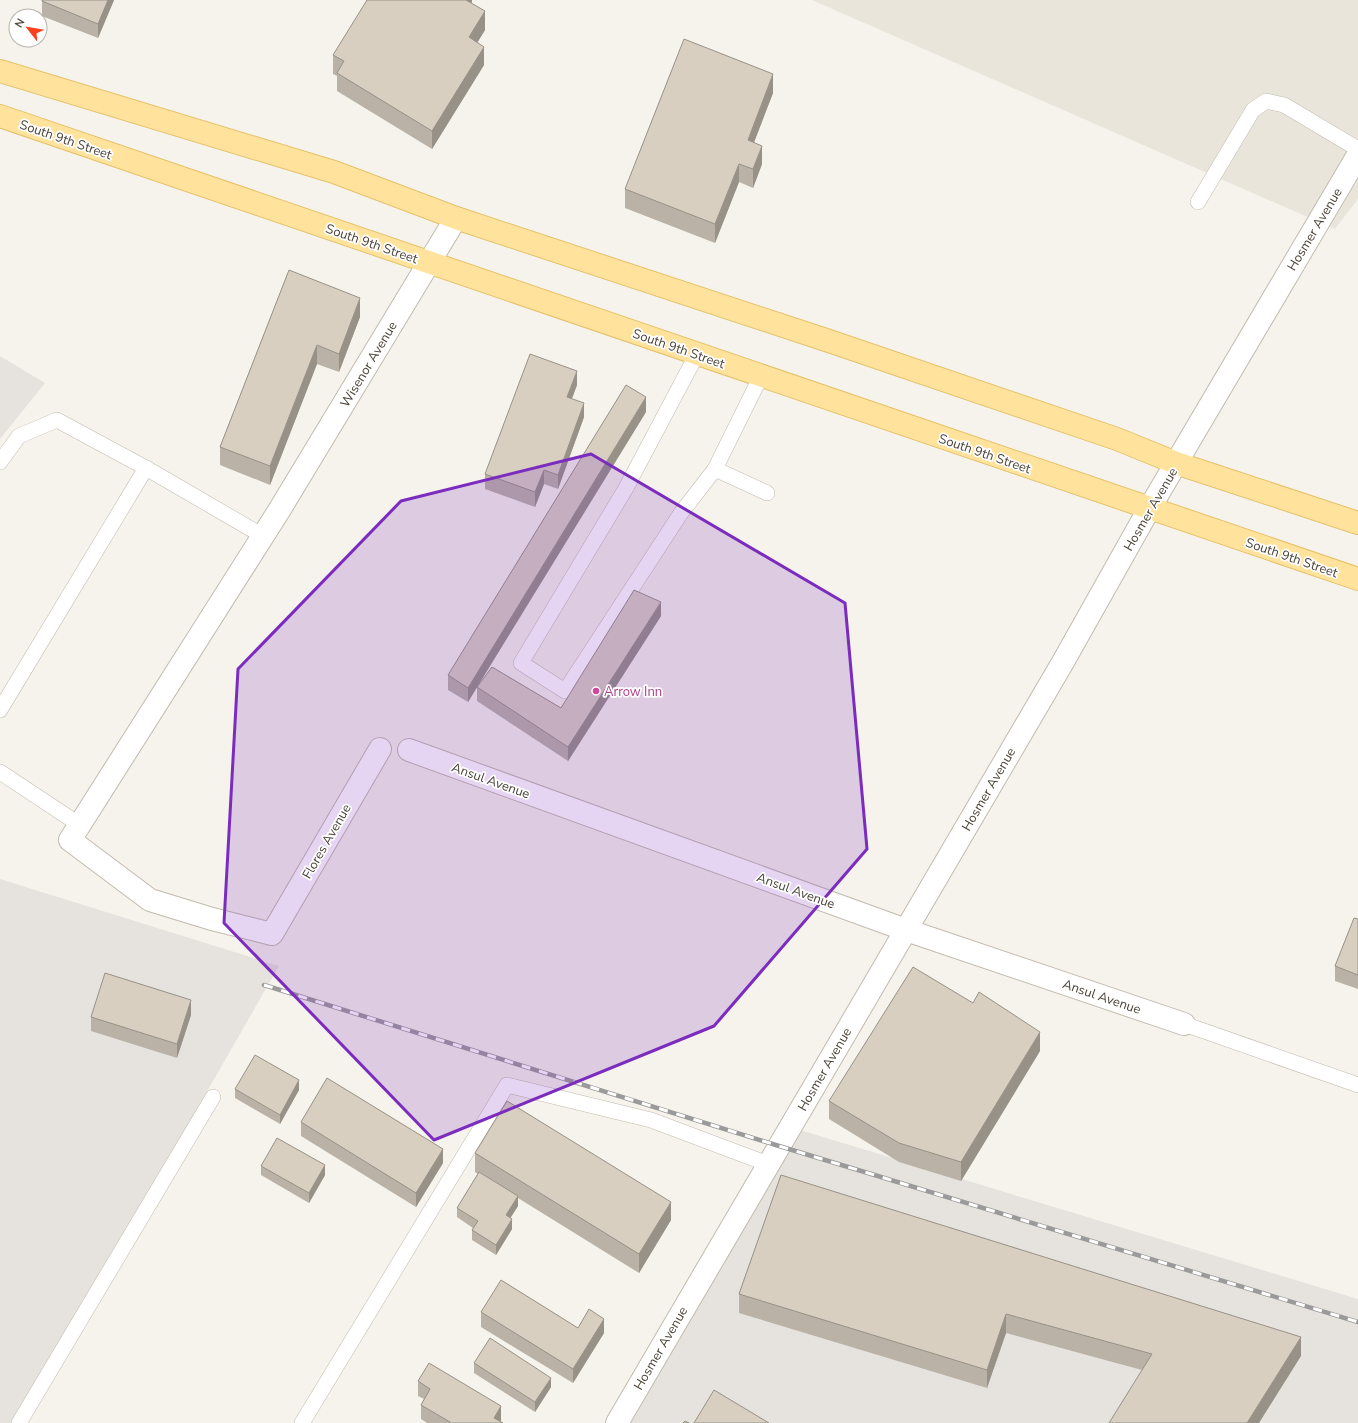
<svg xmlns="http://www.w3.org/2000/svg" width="1358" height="1423" font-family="'Nunito Sans',sans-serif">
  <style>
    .residential { fill: #eae5da }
    .industrial { fill: #e6e2dd }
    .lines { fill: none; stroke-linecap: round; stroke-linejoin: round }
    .lane-casing { stroke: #c2bbae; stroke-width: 16 }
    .street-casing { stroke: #c2bbae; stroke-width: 24 }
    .primary-casing { stroke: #e6c16a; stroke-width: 24 }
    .lane { stroke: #fff; stroke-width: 15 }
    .street { stroke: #fff; stroke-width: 22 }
    .primary { stroke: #ffe39c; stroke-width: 22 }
    .rail-casing { stroke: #9a9a9a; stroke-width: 4.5 }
    .rail { stroke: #fff; stroke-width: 3; stroke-dasharray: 9; stroke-linecap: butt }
    .wall { fill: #bab2a6 }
    .shaded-wall { fill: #979187 }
    .building { fill: #d8cfc1; stroke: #979187 }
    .marked { fill: #7b2cbf; fill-opacity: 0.2; stroke: #7b2cbf; stroke-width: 3; stroke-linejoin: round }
    .hotel-dot { fill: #d1479c; stroke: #fff; stroke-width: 1.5 }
    .labels { text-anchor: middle; stroke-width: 3.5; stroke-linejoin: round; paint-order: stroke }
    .street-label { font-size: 13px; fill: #4b4439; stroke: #fff }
    .hotel-label { font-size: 13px; fill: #b23c85; stroke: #fff; text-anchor: start }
  </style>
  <rect width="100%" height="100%" fill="#f6f3ec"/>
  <!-- residential -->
  <path class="residential" d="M812,0H1358V199L1335,229Z"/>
  <!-- industrial -->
  <g class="industrial">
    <path d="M0,356L45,383L0,439Z"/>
    <path d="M0,879L279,966L17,1423H0Z"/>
    <path d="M790,1127L1358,1299V1423H617Z"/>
  </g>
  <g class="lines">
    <defs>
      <g id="lane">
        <path d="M1198,202L1253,110L1266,101L1284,105L1358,149"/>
        <path d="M697,354L626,488L521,663L565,691L681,513L715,469L767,493"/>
        <path d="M0,462L19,436L57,420L146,468L263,536"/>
        <path d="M715,469L761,376"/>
        <path d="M0,710L146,468"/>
        <path d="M0,772L80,825"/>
        <path d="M1184,1024L1358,1085"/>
        <path d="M19,1423L213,1097"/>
        <path d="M302,1423L507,1085L651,1120L768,1164"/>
      </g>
      <g id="street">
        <path d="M380,749L272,934L212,919L150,900L70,840L280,509L456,218"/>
        <path d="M409,750L906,930L1184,1024"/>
        <path d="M617,1423L1063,662L1149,509L1358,155"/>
      </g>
      <g id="primary">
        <path d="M0,71L334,172L456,218L829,341L1117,439L1176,463L1358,523"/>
        <path d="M0,116L1358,579"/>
      </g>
    </defs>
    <!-- lane casing -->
    <use href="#lane" class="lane-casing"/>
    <!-- street casing -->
    <use href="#street" class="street-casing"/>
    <!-- primary casing -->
    <use href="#primary" class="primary-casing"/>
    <!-- lane -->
    <use href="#lane" class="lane"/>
    <!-- street -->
    <use href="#street" class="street"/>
    <!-- primary -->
    <use href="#primary" class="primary"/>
    <defs>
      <path id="rail" d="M264,985L779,1146L1358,1322"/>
    </defs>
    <!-- rail casing -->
    <use href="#rail" class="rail-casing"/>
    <!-- rail -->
    <use href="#rail" class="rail"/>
  </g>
  <!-- wall -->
  <g class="wall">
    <path d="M42,0H114L98,38L42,16Z"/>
    <path d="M472,0L471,3L485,30L477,43L484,65L432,149L337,91V76L333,74V55Z"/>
    <path d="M773,93L754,142L762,164L753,188L739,182L715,243L625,208V189Z"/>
    <path d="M289,270L360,317L339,372L317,364L270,485L220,465V447Z"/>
    <path d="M577,385L572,399L584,417L558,489L544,484L535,507L485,489V474Z"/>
    <path d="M646,412L477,686L561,708L661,616L568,761L477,701V687L468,702L448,690V675Z"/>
    <path d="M1358,919V989L1335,981V966Z"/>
    <path d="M191,1015L177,1058L91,1031V1017Z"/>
    <path d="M1040,1051L961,1181L899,1162L829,1119V1101Z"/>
    <path d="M235,1089L299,1090L280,1124L235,1098Z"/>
    <path d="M301,1122L443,1163L416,1207L301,1136Z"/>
    <path d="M475,1153L671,1220L639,1273L518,1198V1206L510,1218L512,1229L496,1255L472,1240V1230L473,1228L457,1217V1208L478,1174L475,1172Z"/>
    <path d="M261,1166L325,1175L309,1203L261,1175Z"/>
    <path d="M781,1175L1301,1356L1142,1370L1006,1333L987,1388L739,1313V1294Z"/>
    <path d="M481,1312L578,1328L604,1333L573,1383L481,1327Z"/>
    <path d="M474,1363L551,1387L535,1412L474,1373Z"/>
    <path d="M418,1381L501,1420V1422L503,1423H427L421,1419V1405L424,1399L418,1396Z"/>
  </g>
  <!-- shaded-wall -->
  <g class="shaded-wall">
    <path d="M108,0H114L98,38V24Z"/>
    <path d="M463,0H472V2L463,16Z"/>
    <path d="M485,11V30L469,56V37Z"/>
    <path d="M484,47V65L432,149V131Z"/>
    <path d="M773,74V93L748,158V140Z"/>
    <path d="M762,146V164L753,188V169Z"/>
    <path d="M739,164V182L715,243V224Z"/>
    <path d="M360,298V317L339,372V354Z"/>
    <path d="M317,345V364L270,485V466Z"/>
    <path d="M577,371V385L567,411V397Z"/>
    <path d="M646,397V412L468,702V688Z"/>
    <path d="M584,403V417L558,489V475Z"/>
    <path d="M544,470V484L535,507V492Z"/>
    <path d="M661,602V616L568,761V747Z"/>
    <path d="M191,1000V1015L177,1058V1044Z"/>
    <path d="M1040,1032V1051L961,1181V1162Z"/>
    <path d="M299,1080V1090L280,1124V1115Z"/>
    <path d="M443,1149V1163L416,1207V1193Z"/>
    <path d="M325,1165V1175L309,1203V1193Z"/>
    <path d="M518,1196V1206L506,1225V1215Z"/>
    <path d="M671,1202V1220L639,1273V1254Z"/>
    <path d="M512,1219V1229L496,1255V1245Z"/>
    <path d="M1006,1314V1333L987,1388V1370Z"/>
    <path d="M604,1319V1333L573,1383V1369Z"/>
    <path d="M1301,1337V1356L1259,1423H1247Z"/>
    <path d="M551,1378V1387L535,1412V1402Z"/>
    <path d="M501,1406V1420L500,1423L494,1418Z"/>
  </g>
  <!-- building -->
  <g class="building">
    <path d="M42,0H108L98,24L42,1Z"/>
    <path d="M367,0H466L485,11L469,37L484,47L432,131L337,73L344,61L333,55Z"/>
    <path d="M684,39L773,74L748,140L762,146L753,169L739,164L715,224L625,189Z"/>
    <path d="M289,270L360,298L339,354L317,345L270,466L220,447Z"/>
    <path d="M530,354L577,371L567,397L584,403L558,475L544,470L535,492L485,474Z"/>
    <path d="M626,385L646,397L468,688L448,675Z"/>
    <path d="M634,590L661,602L568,747L477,687L492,667L561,708Z"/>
    <path d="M1354,918L1358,919V975L1335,966Z"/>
    <path d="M913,967L973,1003L979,992L1040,1032L961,1162L899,1143L829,1101Z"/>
    <path d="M105,973L191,1000L177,1044L91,1017Z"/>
    <path d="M255,1055L299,1080L280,1115L235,1089Z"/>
    <path d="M327,1078L443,1149L416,1193L301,1122Z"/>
    <path d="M507,1101L671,1202L639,1254L475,1153Z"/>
    <path d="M277,1138L325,1165L309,1193L261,1166Z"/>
    <path d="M479,1172L518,1196L506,1215L512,1219L496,1245L472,1230L478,1221L457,1208Z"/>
    <path d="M781,1175L1301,1337L1247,1423H1109L1152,1354L1006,1314L987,1370L739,1294Z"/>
    <path d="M501,1280L578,1328L589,1309L604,1319L573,1369L481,1312Z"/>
    <path d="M490,1338L551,1378L535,1402L474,1363Z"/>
    <path d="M429,1363L501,1406L494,1418L503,1423H450V1422L421,1405L430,1389L418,1381Z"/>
    <path d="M714,1390L769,1423H694Z"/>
    <path d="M685,1421L689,1423H683Z"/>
  </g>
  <!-- marked area -->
  <path class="marked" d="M591,454L845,603L867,849L714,1026L434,1140L224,923L238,669L401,501Z"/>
  <!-- markers -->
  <circle class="hotel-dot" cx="596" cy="691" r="4"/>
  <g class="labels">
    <!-- street labels -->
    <g class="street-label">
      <text transform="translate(66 139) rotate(19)" y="5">South 9th Street</text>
      <text transform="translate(1314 229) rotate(-59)" y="5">Hosmer Avenue</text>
      <text transform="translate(372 243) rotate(19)" y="5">South 9th Street</text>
      <text transform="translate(679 348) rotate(19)" y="5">South 9th Street</text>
      <text transform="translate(368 364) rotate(-59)" y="5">Wisenor Avenue</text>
      <text transform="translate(985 453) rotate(19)" y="5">South 9th Street</text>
      <text transform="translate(1150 509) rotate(-60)" y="5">Hosmer Avenue</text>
      <text transform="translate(1292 557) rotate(19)" y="5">South 9th Street</text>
      <text transform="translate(491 780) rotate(20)" y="5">Ansul Avenue</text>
      <text transform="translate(988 789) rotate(-60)" y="5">Hosmer Avenue</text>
      <text transform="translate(326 841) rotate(-60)" y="5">Flores Avenue</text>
      <text transform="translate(796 890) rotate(20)" y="5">Ansul Avenue</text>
      <text transform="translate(1102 996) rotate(19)" y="5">Ansul Avenue</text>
      <text transform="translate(824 1069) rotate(-60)" y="5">Hosmer Avenue</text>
      <text transform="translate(660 1348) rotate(-60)" y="5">Hosmer Avenue</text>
    </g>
    <!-- hotel labels -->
    <g class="hotel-label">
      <text x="604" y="696">Arrow Inn</text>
    </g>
  </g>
  <!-- north arrow -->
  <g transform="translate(28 28) rotate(301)"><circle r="19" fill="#ffffff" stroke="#b7b4b0"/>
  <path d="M0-3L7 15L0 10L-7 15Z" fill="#fc3f1d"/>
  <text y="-6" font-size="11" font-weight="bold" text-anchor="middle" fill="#4b4439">N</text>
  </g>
</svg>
